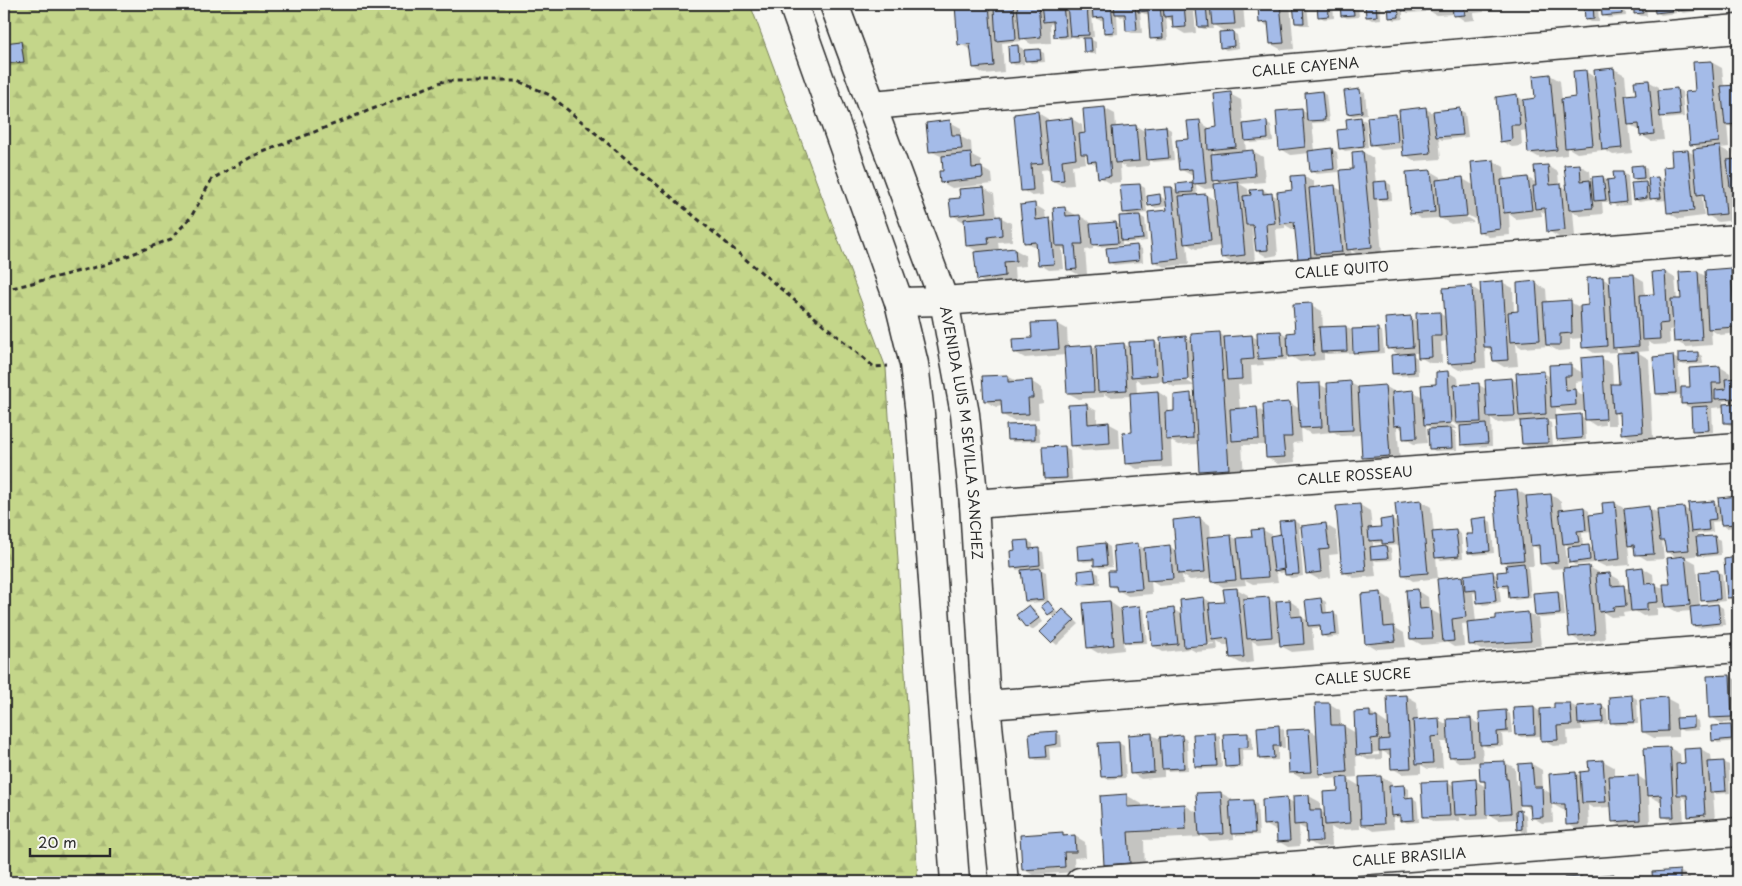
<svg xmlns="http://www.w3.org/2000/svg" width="1742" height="886" font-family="'Playpen Sans',sans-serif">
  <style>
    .forest { fill: url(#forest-firs); stroke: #78805a }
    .shadow { fill: #0003; fill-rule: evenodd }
    .building { fill: #a4bbe8; stroke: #2b2b2b }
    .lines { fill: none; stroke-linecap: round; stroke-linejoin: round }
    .street-casing { stroke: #2b2b2b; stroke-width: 31 }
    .path { stroke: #2b2b2b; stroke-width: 3; stroke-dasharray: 5 4; stroke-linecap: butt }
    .street { stroke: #f6f6f2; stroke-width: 28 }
    .labels { text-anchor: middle; stroke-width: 5; stroke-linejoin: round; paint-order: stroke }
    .street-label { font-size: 14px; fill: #2b2b2b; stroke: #f6f6f2 }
  </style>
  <defs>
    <pattern id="forest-firs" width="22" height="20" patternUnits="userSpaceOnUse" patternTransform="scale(1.25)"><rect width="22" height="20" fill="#c4d68a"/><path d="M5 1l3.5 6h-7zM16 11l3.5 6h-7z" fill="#a9b877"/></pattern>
  </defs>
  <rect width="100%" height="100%" fill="#f6f6f2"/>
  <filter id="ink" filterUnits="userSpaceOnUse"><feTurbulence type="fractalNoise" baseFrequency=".02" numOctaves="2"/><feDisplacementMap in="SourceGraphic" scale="10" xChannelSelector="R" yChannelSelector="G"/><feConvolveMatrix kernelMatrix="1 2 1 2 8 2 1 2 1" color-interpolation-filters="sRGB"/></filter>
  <g filter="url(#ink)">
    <!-- forest -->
    <path class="forest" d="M4,4H750L886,368L918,882H4Z"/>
    <!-- shadow -->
    <g class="shadow">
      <path d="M968,4H997L999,5V9H1005V4H1243L1245,29L1229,30L1237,35L1239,48L1226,50L1221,47L1227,33L1212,24L1213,29H1204L1199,27L1198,11H1194L1196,33L1185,34L1175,28L1174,22L1166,17L1168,40L1157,41L1152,38L1150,14H1145L1140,12L1142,33H1132L1127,31L1126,16L1121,17L1117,14L1118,34L1110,35L1105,33L1104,20H1099L1092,16L1094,37L1088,38L1096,42V54H1090L1085,51L1084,38H1076L1070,35L1071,38L1060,39L1055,36L1054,23L1050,24L1051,43L1031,44L1021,38V41L1002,43L1004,72L984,74L974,68L972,50L960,44Z"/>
      <path d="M1268,4H1307L1309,25H1301L1296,23L1294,4H1290L1294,49L1282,50L1271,44L1270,27L1260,22Z"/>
      <path d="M1319,4H1333L1334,18L1324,19L1319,16Z"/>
      <path d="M1341,4H1358L1359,17L1347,18L1342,15Z"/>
      <path d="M1366,4H1380L1381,19L1372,20L1367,17Z"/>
      <path d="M1389,4H1483L1484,12L1474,13L1475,20L1465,21L1454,14L1436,15L1425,8V12L1408,13L1403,10V19L1395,20L1390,17Z"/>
      <path d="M1487,4H1503V6L1492,7Z"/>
      <path d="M1602,4H1625L1626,16L1608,18L1603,15Z"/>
      <path d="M1635,4H1646L1647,16H1641L1636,13Z"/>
      <path d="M1655,4H1675L1676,13L1661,15L1656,12Z"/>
      <path d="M1678,4H1699V11L1683,13L1678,10Z"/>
      <path d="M1704,4H1725V8L1709,9L1704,7Z"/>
      <path d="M1593,5L1598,8L1599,22H1591L1586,19Z"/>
      <path d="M21,42L26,45L28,64L4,67V44Z"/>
      <path d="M1018,46L1023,49L1024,64L1015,65L1010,62Z"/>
      <path d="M1040,51L1044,53L1045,62L1031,63L1027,60Z"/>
      <path d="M1738,60V130L1727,125L1729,147L1721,148L1730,153L1731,161L1738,160L1736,144H1738V191L1733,188L1736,220L1718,222L1707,215L1706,199L1702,196L1704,216L1679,219L1669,213L1667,200L1657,201L1652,198V200L1639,202L1634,199L1646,183L1650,185V180L1638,181L1633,178L1643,166L1647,169L1648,179L1658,178L1666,182L1673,167L1688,151L1695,155L1700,149L1691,144L1697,92L1711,62L1722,68L1724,87L1738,86L1735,61Z"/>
      <path d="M1614,69L1625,75L1627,96L1637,95L1648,81L1659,87V91L1677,89L1682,92L1684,117L1666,119L1661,116L1664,140L1651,141L1641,135L1640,131L1629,124L1632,153L1613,155L1603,149V150L1577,153L1567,147V155L1540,158L1529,152L1527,130L1521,131L1522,146L1512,147L1501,141L1517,96L1525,101L1536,99L1550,75L1560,81L1562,100L1576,98L1586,72L1596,78V71Z"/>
      <path d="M1360,91L1365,93L1367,114L1353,116L1348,113Z"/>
      <path d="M1321,92L1326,95L1329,122L1312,123L1315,151L1332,149L1337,152L1339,172L1316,174L1311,171L1309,153L1291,155L1281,149L1301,110L1308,114Z"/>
      <path d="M1230,94L1241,100L1243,125L1266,123L1271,126L1273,141L1251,143L1245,140L1246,152L1253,151L1263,157L1265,182L1240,184L1248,189L1249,196L1263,190L1279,198L1293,192L1303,176L1314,182V189L1335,187L1343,191L1363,152L1373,158L1376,183L1386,182L1391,185L1392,200L1380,201L1377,199L1382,253L1359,255L1351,250L1352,257L1327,260L1321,256V263L1310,264L1299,258L1296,228L1292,229L1285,225V228L1276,229L1278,255L1267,257L1257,251L1255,229L1252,227L1255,261L1232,263L1222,257L1221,246L1196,249L1187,244L1189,264L1164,267L1154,261L1149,213L1137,214L1145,219L1147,241L1127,243L1122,241V245L1098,247L1093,244V249L1085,250L1087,274L1079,275L1068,269L1067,251L1062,248L1064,269L1049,270L1039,264L1037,248L1025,242L1035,205L1045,211L1046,220H1050L1055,223L1065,209L1076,215V217L1080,216L1090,222L1091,226L1116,223L1121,226L1132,217L1124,212L1140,185L1145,188L1147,213L1168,211V206L1154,208L1149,205L1159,196L1167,200L1172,188L1178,191L1191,183L1195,185L1193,175H1191L1180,169L1190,140L1200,122L1211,129L1219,128ZM1213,151L1219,155H1213ZM1215,180L1222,184L1215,185ZM1196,184L1205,189L1215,188L1217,201L1206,195L1197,196Z"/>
      <path d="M1104,108L1115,114L1116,128L1136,126L1146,132L1166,127L1171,130L1174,160L1153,162L1149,160V166L1127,168L1120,164L1121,182L1110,183L1099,177L1098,166L1089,161V158L1085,155L1086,163L1072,165L1074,185L1062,186L1052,180L1051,169L1041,170L1043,195L1032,196L1022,190L1038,113L1048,119V122L1072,119L1082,125L1083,134H1087Z"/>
      <path d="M1426,109L1435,114V112L1460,110L1465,113L1468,137L1442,140L1439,138L1441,159L1415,161L1405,155L1404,148L1381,150L1371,144L1396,115L1401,119Z"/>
      <path d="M1361,119L1366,121L1368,148L1345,151L1340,148L1348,130Z"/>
      <path d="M950,122L961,128V137L971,142L972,156L981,161V168L992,174L993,184L952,188L941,182L944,172L943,157L930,151Z"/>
      <path d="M1494,161L1504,167L1505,181L1528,178L1537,183L1548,166L1558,172L1559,185L1568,189L1579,165L1590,171L1591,181L1594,183L1603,177L1608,181L1615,180L1623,173L1628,176L1630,205L1616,206L1611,202H1602L1603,214L1580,216L1573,211L1575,236L1559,237L1548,231L1546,214L1541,211L1542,216L1516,219L1509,214L1510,235L1489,237L1479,231L1478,221L1462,212L1461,214L1474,222L1451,224L1440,218L1421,219L1411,213L1431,171L1441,177V181L1463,179L1475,186Z"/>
      <path d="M984,188L994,194L997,218L1000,217L1011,223L1012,241L998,242L999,251L1014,249L1025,255L1026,266L1014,267L1015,282L989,285L978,279L980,253L968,246L965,221H962L952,215L961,199Z"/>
      <path d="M1137,246L1142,249L1143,262L1114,265L1109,262Z"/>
      <path d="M1731,269L1738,273V333L1720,335L1711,330L1712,345L1686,347L1675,341L1674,329L1669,330L1670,344L1654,345L1648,342L1649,351L1637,352L1649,359L1653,438L1633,439L1622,433L1621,417L1615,413L1616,425H1607L1603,362H1601L1605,425L1596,426L1585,419L1586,440L1563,442L1558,439L1557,420H1546L1551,423L1553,445L1528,447L1523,444L1522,421L1498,423L1491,418L1492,446L1467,447L1462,444L1461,427L1446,419L1445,421L1458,429H1451L1456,432L1457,450L1435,451L1430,448L1435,430L1426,425L1427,443L1414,444L1404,438V430L1397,426L1400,462L1374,463L1363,457L1362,435L1341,436L1334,432L1311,434L1301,428L1302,442L1293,443L1295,462L1278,464L1267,458V445H1242L1244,478L1216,479L1200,470L1199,444L1178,445L1171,441L1172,467L1137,469L1126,463L1134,433L1131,396L1110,397L1104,394V397L1079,399L1068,393L1066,355L1025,358L1014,352L1056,323L1067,329L1068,348L1092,346L1097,350L1124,344L1130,348L1155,342L1162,346L1185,337L1193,342L1220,334L1227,338L1252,336L1259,340L1258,333L1281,332L1288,336L1296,334L1311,305L1322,311L1323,328L1346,327L1351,330L1352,353L1327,354L1324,353V360L1300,362L1287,354V360L1263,361L1264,365L1251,366L1252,384L1238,385L1240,410L1256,408L1265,413L1290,403L1300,409L1319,384L1328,389L1350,383L1360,388L1385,386L1395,392H1414L1423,397L1437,385L1448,372L1458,378L1459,386L1479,385L1486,389V381L1512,379L1518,383L1543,373L1551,377L1570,366L1583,373L1601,358L1612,364L1613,385H1620L1626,354L1617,348V352L1594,353L1584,347L1583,338L1570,339V350L1558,351L1549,346L1522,348L1516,344L1518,366L1504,367L1494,361L1493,351L1485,347L1486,368L1459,370L1449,364L1447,341L1441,342L1442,363H1430L1420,357L1419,353H1410L1417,358L1418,375L1398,376L1393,374L1401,356L1388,348L1411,318L1418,322L1439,313L1446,317L1472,287L1481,293L1502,282L1513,288L1514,313H1519L1536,283L1546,289L1547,303L1570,302L1581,308L1589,306L1603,279L1611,283L1634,275L1644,281L1645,296L1655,295L1665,272L1675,278L1677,300H1682L1698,272L1707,277ZM1183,376L1195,383V386L1182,378ZM1136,379L1142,383L1164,381L1174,387L1195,386L1196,398L1190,395L1175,412L1169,413L1168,398L1158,392L1137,394ZM1583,381L1584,396L1575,390V382ZM1556,408L1563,412L1585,411L1586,419L1580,416L1556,418Z"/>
      <path d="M1377,329L1382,332L1384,353L1359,355L1355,352Z"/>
      <path d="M1697,353L1702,356L1703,364L1684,365L1678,362L1680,388H1692L1720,367L1730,373V380L1738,379V400L1723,401V405L1738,404V425H1730L1725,423L1724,407L1712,408L1713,432L1699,433L1694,431L1693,409L1683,404L1682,395L1662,396L1657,394L1655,358L1673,357L1679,360Z"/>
      <path d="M1007,376L1019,382H1032L1042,388L1043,403L1038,404L1039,419L1013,421L1003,415V406L996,407L985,401Z"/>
      <path d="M1086,405L1097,411V424L1108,423L1119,429L1120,449L1082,451L1071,445Z"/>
      <path d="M1034,425L1039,428L1040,441L1013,442L1008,439Z"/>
      <path d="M1065,447L1070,450L1072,480L1050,481L1045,478L1043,449Z"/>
      <path d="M1517,490L1527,496L1551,495L1561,501L1562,511L1584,508L1589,511V516L1605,514L1615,503L1625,509L1649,508L1658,513V511L1684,508L1691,512L1714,502L1720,506L1719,499L1738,497V526L1727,528L1722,525V521L1712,522L1713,532L1697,534V539L1715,537L1720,540L1721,555L1704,557L1698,554L1699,555L1685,557L1696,563L1700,607L1718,605L1723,608L1725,625L1698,628L1693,625L1692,611L1677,612L1668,607L1657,608V615L1643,616L1635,611L1623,613L1624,616L1611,617L1603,612L1605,639L1581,642L1571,636L1564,568L1552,569L1542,563L1540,550L1532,545L1534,566H1528L1531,598L1515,600L1510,597L1509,588H1504L1499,585L1501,603L1483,605L1478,602L1477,592L1473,593L1476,622L1497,620L1528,613L1537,618L1535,594L1558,592L1563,595L1565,616L1541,618L1538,617L1541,646L1481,650L1470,644L1469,623L1462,624L1464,646L1454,647L1443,640V643L1422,645L1411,639L1417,590L1428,597L1429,609L1442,616L1462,577L1466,579L1493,573L1498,576L1508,572L1510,566L1502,561ZM1592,532L1594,550L1588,546L1583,547L1582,533ZM1662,541L1666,544L1667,552L1678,558L1671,585L1665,589L1654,584L1653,574L1643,568L1631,590L1621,586L1620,580L1610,574L1600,575V573L1589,567L1568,569L1565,544L1572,548L1570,562L1575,565L1594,563V561L1606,567L1630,565L1628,545L1636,549L1637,554L1647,560L1664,559Z"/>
      <path d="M1421,501L1431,507L1434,533L1456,531L1461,534L1463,558L1441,560L1436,557L1438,578L1413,581L1403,575L1400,545L1388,546L1384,542L1375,543L1373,541V548L1386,546L1391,549L1392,560L1377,561L1374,560L1376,576L1354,578L1343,572L1360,505L1370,511L1372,529L1382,528L1392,520L1398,523Z"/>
      <path d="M1200,518L1210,525L1211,538L1231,536L1238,540L1253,538L1263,530L1274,536H1282L1294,521L1299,524L1303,576L1291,578L1286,575V572L1280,573L1276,571L1278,582L1253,584L1245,580L1246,585L1223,587L1213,581V578L1190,580L1182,575L1183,584L1159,586L1151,581L1152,594L1128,596L1111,586L1116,572L1137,545L1145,549L1169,546L1177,551Z"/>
      <path d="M1486,519L1491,522L1494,553L1474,555L1470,553L1474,535Z"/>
      <path d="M1326,525L1336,531L1338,554L1329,555L1331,577L1318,579L1307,573Z"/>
      <path d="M1028,541L1033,544V550H1038L1043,552L1045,567L1038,568L1046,572L1048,601L1031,603L1026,600L1022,569L1017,570L1012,567L1017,551Z"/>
      <path d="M1105,544L1110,547L1112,567L1100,568L1096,565L1095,561L1084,562L1079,559Z"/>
      <path d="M1736,558L1738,560V603L1729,598Z"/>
      <path d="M1094,571L1099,574L1100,584L1085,586L1080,583Z"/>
      <path d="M1718,571L1722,574L1725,601L1707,603L1703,600Z"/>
      <path d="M1237,589L1248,595V600L1268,598L1276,603L1290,601L1300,608L1301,617L1309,621L1321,599L1326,602L1327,614L1333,613L1338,616L1340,636L1327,638L1322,635L1321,628H1312L1314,650L1292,652L1281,646V642L1258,644L1252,641L1254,662L1242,664L1231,658L1230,645H1224L1217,641L1218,650L1196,652L1187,647L1188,649L1163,652L1153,646L1174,610L1183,615L1204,598L1214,604L1226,603L1225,591ZM1214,643L1215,645L1194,647V645Z"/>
      <path d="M1381,593L1391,600L1394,627L1404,633L1406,647L1377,649L1367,643Z"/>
      <path d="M1110,602L1120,609L1139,607L1144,610L1147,643L1130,644L1123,640L1124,650L1098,653L1088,647Z"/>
      <path d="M1048,603L1059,614L1063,610L1068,613L1079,624L1057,645L1041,632L1055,618L1049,614Z"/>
      <path d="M1029,607L1034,609L1043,622L1032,630L1027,627Z"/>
      <path d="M1730,676L1738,681V722L1721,723L1711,717Z"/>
      <path d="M1407,696L1417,702L1418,721L1439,720L1448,725L1470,719L1481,725L1505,711L1510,714L1512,733L1502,734L1503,746L1487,747L1482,744L1483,763L1504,762L1515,768L1516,784L1520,787L1532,764L1542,770L1543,789L1552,794L1576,773L1582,777L1590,772V762L1603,761L1614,767V777L1638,776L1647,782L1670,748L1680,754L1681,765L1686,764L1701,749L1711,755L1712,763L1724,762L1729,765L1730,793L1716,794L1713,792L1715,821L1700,822L1689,816L1688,800L1682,797L1684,822H1674L1663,816L1662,801H1659L1649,796L1650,826L1623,827L1613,821L1612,807L1593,808L1588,805L1589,829L1578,830L1568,824L1567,810H1563L1552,804L1553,822L1542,823L1532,817V810L1520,803V811L1526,815L1527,832H1523L1518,829L1517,819L1498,820L1488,814V819L1466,820L1460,817V821L1434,822L1424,816L1448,782L1454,786L1476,781L1486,787V783L1481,781L1480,762L1460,763L1450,756L1449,742H1441L1443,768L1428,769L1421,765V773L1402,774L1392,768L1391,756L1382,751V759L1368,760L1356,753L1357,777L1346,778L1360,786V778L1381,777L1392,783V787L1404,786L1409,789V799L1413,798L1417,801L1419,822L1407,823L1402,820L1401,817L1397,818L1393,816L1394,829L1373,831L1360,823V829L1336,830L1331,827L1332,846L1318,847L1308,841L1307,830L1299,826L1300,846L1288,847L1278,841V830H1275L1264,824L1287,799L1294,803V797L1309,796L1320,802V811L1325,814L1339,793V778L1330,779L1321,774L1322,777L1301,778L1291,772L1309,730L1318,735L1330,704L1340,710L1341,726H1344L1356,733L1355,713L1370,712L1389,725ZM1379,752V755L1366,756V753Z"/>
      <path d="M1632,696L1637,699L1638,724L1616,725L1611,722Z"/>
      <path d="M1666,698L1677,704L1678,719L1693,718L1698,721L1699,730L1683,731L1678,728V737L1654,738L1643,732Z"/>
      <path d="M1570,704L1579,709L1602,706L1607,709L1608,724L1584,726L1581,724L1582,730L1567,731L1568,745L1553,746L1542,740V736L1521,737L1516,734L1534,707L1539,711L1555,710Z"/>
      <path d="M1279,727L1284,730L1285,748H1278V760L1265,761L1260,758Z"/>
      <path d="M1731,727L1736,730V741L1718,743L1713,740Z"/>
      <path d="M1056,733L1061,735L1062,747L1049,748L1050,760H1037L1032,758Z"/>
      <path d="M1215,734L1220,737L1222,768L1201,769L1196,767Z"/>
      <path d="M1248,734L1252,737L1253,750H1242L1243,768L1231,769L1226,766L1224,735Z"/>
      <path d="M1152,735L1162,740L1182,737L1187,740L1188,770L1168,771L1164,769V777L1141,779L1131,773Z"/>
      <path d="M1119,743L1124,746L1126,778L1107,779L1102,776Z"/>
      <path d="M1221,793L1232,799V802L1252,801L1257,804L1259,835L1237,836L1234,834V839L1210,841L1201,835V837L1144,840L1145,872L1120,873L1105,864L1126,795L1142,804V808L1185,805L1199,814L1197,794Z"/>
      <path d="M1063,834L1068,837L1075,836L1085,842L1086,857L1074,858L1075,872L1033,875L1023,869Z"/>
      <path d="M1679,871L1690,877V882H1654L1653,873Z"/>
      <path d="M1613,876L1624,882H1594V877Z"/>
      <path d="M1582,879L1588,882H1566V880Z"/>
    </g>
    <!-- building -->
    <g class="building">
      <path d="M967,4H989L994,66L973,68L970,44L958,45L955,5Z"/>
      <path d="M1004,4H1014L1016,39L996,41L994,8H1004Z"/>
      <path d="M1017,4H1038L1041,37L1020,39Z"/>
      <path d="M1041,4H1063L1066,36L1054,37L1053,21L1043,22Z"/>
      <path d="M1067,4H1087L1089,35L1070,36Z"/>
      <path d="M1092,4H1111L1114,32L1104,33L1103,17L1093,18Z"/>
      <path d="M1114,4H1135L1137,30L1126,31L1125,14H1115Z"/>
      <path d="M1138,4H1160L1163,38L1150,39L1148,11L1138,12Z"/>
      <path d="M1163,4H1184L1186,27L1173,28L1172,16L1164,17Z"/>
      <path d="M1186,4H1206L1208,27H1198L1196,9H1186Z"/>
      <path d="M1210,4H1233L1235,24L1212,25Z"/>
      <path d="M1267,4H1280L1284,43L1270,44L1268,22L1259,23L1258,5Z"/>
      <path d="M1293,4H1303L1304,23H1295Z"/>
      <path d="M1317,4H1328L1329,16L1318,17Z"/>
      <path d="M1340,4H1353L1354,15L1341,16Z"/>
      <path d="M1365,4H1376L1377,16L1366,17Z"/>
      <path d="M1388,4H1398L1399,17L1389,18Z"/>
      <path d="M1402,4H1420L1421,9L1402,11Z"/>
      <path d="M1424,4H1450L1451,8L1425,10Z"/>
      <path d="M1452,4H1473L1474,7H1464L1465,15L1453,16Z"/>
      <path d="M1593,4L1594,19L1585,20L1584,5Z"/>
      <path d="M1601,4H1621L1622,14L1602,16Z"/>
      <path d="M1634,4H1642L1643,13L1634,14Z"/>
      <path d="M1654,4H1671L1672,11L1655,13Z"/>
      <path d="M1676,4H1694L1695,9L1677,11Z"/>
      <path d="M1703,4H1720L1721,6L1703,7Z"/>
      <path d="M1233,31L1234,46L1220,48L1219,32Z"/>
      <path d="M1083,38H1091L1092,52H1084Z"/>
      <path d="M21,41L24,62L4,64V43Z"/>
      <path d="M1018,45L1019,62L1009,63L1008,46Z"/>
      <path d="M1040,49L1041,60L1025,61L1024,50Z"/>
      <path d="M1734,59H1738V124L1725,125L1721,86L1737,85Z"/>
      <path d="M1712,61L1719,142L1690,145L1685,92L1695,91L1693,62Z"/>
      <path d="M1614,68L1622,148L1602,150L1594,70Z"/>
      <path d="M1586,70L1593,145L1565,148L1561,99L1575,97L1573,71Z"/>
      <path d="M1550,74L1557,150L1528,153L1523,100L1535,98L1533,76Z"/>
      <path d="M1649,80L1654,134L1640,136L1639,124L1628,125L1625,95L1636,94L1634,81Z"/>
      <path d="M1677,88L1680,115L1660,117L1658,90Z"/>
      <path d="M1360,89L1362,112L1347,114L1344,91Z"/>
      <path d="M1322,91L1325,120L1307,121L1305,93Z"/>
      <path d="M1231,92L1236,147L1208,150L1207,129L1217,127L1214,94Z"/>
      <path d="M1517,94L1520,125H1511L1512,140L1500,142L1496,97Z"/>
      <path d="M1105,107L1111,176L1098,178L1096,161L1088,162L1087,154H1081L1079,134L1085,133L1083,109Z"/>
      <path d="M1426,107L1431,153L1403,156L1399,110Z"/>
      <path d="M1460,108L1463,135L1436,137L1433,111Z"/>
      <path d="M1302,109L1305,147L1279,150L1276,111Z"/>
      <path d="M1038,111L1043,163L1031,164L1033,190L1021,191L1014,114Z"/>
      <path d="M1396,114L1398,142L1370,145L1367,117Z"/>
      <path d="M1361,117L1364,146L1339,149L1337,130L1347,129L1346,119Z"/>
      <path d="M1072,118L1076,158L1062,160L1064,180L1051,181L1045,121Z"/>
      <path d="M950,120L952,135H960L962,149L929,152L926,123Z"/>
      <path d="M1200,120L1206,183L1193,184L1192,169L1179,170L1176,140L1189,139L1187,121Z"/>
      <path d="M1267,121L1268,139L1245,141L1243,124Z"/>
      <path d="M1136,125L1139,161L1115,163L1112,127Z"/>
      <path d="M1166,126L1169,158L1147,160L1144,128Z"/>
      <path d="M1734,143H1738V187H1730L1727,160L1736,159Z"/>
      <path d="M1720,146L1726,214L1706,216L1704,194L1697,195L1693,149Z"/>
      <path d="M1332,148L1334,169L1310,172L1308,151Z"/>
      <path d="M1253,150L1255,176L1213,181L1211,154Z"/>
      <path d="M1688,150L1694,211L1667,213L1663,167L1672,166L1671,151Z"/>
      <path d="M1363,151L1372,247L1347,250L1340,170L1353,169L1352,152Z"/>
      <path d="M971,153L972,168L982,167L983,178L940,183L939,171H943L942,156Z"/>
      <path d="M1494,160L1500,229L1478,232L1471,162Z"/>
      <path d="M1580,164L1581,181L1590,180L1593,208L1569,210L1564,165Z"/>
      <path d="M1548,165L1550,185L1561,184L1565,230L1547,232L1545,208L1535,209L1533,186H1536L1534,166Z"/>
      <path d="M1643,165L1644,178L1632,179L1631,166Z"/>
      <path d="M1431,170L1435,212L1410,214L1406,172Z"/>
      <path d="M1613,172H1623L1626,202L1610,204L1607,180L1614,179Z"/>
      <path d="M1304,175L1311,258L1298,259L1294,222L1280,224L1277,192L1292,190L1291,176Z"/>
      <path d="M1603,176L1606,200L1594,201L1592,177Z"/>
      <path d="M1463,177L1467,216L1439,218L1436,180Z"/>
      <path d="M1528,177L1532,210L1504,213L1501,180Z"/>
      <path d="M1658,177L1661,198L1650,199L1648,178Z"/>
      <path d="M1238,181L1245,255L1221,258L1214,184Z"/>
      <path d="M1386,181L1388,198L1374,199L1373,182Z"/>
      <path d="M1192,182L1193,192L1177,193L1176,184Z"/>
      <path d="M1646,182L1647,198L1633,200L1631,183Z"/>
      <path d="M1140,184L1143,211L1123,213L1120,185Z"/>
      <path d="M1335,185L1342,252L1315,254L1309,188Z"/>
      <path d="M984,187L987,212L951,216L949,199L960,198L959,189Z"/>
      <path d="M1164,187H1172L1179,259L1153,262L1148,212L1167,210Z"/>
      <path d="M1263,189V194L1272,193L1275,223L1266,224L1268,250L1256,251L1253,225H1246L1243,196L1251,195L1250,190Z"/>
      <path d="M1160,194L1161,204L1148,206L1147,196Z"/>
      <path d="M1206,194L1211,241L1184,244L1179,196Z"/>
      <path d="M1035,203L1036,220L1050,218L1054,264L1038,265L1036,242L1024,243L1020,205Z"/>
      <path d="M1065,207L1066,216L1080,215L1083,244H1075L1077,269L1067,270L1065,246H1056L1053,208Z"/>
      <path d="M1140,215L1143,239L1121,241L1119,216Z"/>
      <path d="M1001,216L1002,235L988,237L989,244L966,246L964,219Z"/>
      <path d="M1116,222L1118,243L1092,245L1090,224Z"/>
      <path d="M1137,245L1139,260L1108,263L1106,248Z"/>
      <path d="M1015,248L1016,261L1004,262L1005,276L977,280L974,252Z"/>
      <path d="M1731,268L1735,327L1708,329L1705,270Z"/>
      <path d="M1665,271L1668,323L1659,324L1660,339L1642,340L1640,295L1654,294L1652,272Z"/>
      <path d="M1698,271L1702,340L1674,342L1671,299H1681L1679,272Z"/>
      <path d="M1634,274L1639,346L1613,348L1609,275Z"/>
      <path d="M1603,277L1607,346L1582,348L1580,306L1588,305L1587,278Z"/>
      <path d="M1503,281L1508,360L1493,361L1491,347H1484L1480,283Z"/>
      <path d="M1536,281L1540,340L1510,342L1508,312L1518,311L1517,283Z"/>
      <path d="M1472,286L1476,362L1448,364L1443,288Z"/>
      <path d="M1738,292V329L1736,293Z"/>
      <path d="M1571,300L1572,333L1560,334V345H1546L1543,302Z"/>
      <path d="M1312,303L1314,355L1288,357L1287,333L1295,332L1293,304Z"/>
      <path d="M1440,312L1441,336H1431L1432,357L1418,358L1416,313Z"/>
      <path d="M1411,316L1413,347L1387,349L1385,318Z"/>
      <path d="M1057,322L1059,349L1013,353L1012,339L1032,338L1031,323Z"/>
      <path d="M1346,326L1347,351L1321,352L1319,327Z"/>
      <path d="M1378,328L1379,351L1353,353L1352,329Z"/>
      <path d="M1281,331L1283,357L1258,359L1257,332Z"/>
      <path d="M1220,332L1229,469L1199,471L1191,334Z"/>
      <path d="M1252,335L1254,359L1241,360L1242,379L1227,380L1224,337Z"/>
      <path d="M1186,336L1188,380L1163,382L1160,338Z"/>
      <path d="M1155,341L1157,375L1131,377L1129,342Z"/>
      <path d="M1124,343L1127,390L1098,392L1096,345Z"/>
      <path d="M1092,345L1094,392L1067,393L1064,347Z"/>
      <path d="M1638,352L1643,432L1621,434L1620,412L1613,413L1611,384H1619L1617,353Z"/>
      <path d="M1698,352V362L1678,363V353Z"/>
      <path d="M1413,353L1414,372L1392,374L1391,355Z"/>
      <path d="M1673,355L1676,393L1656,394L1653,357Z"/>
      <path d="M1602,356L1606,419L1585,420L1581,358Z"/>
      <path d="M1571,364V376H1565L1566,390L1575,389L1576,405L1551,407L1549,365Z"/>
      <path d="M1720,366L1721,383H1712L1713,402L1681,404V387H1690L1689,368Z"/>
      <path d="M1448,371L1451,423L1424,425L1421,385L1436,384V372Z"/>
      <path d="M1544,371L1546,414L1519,416L1516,373Z"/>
      <path d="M1008,375V382L1032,380L1033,398H1028L1029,414L1002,415L1001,400L984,401L982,376Z"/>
      <path d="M1512,378L1515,416L1487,417L1485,380Z"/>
      <path d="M1738,378V398L1715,399V390L1726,389L1725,379Z"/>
      <path d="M1351,381L1353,430L1329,431L1327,383Z"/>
      <path d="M1320,383L1322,427L1300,428L1297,384Z"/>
      <path d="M1479,383L1481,422L1456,423L1454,385Z"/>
      <path d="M1385,385L1390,456L1362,458L1358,387Z"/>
      <path d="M1414,390L1417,438L1403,439L1402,425L1394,426L1392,392Z"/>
      <path d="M1158,391L1162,461L1125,464L1123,433L1132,432L1130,393Z"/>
      <path d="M1191,393L1193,438L1166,440L1165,412L1174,411V395Z"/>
      <path d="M1290,402L1292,437H1283L1285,457L1266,458L1263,404Z"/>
      <path d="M1738,403V423H1724L1723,404Z"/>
      <path d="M1087,404L1088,424L1109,422L1110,443L1070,446L1068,405Z"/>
      <path d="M1707,406L1709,430L1692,431L1691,407Z"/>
      <path d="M1257,407L1259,439L1232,441L1230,409Z"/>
      <path d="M1581,414L1582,438L1557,440L1555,416Z"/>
      <path d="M1547,419L1548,443L1522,444L1520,421Z"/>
      <path d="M1035,424V439L1007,440L1006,425Z"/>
      <path d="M1486,424L1488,443L1461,445L1460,426Z"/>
      <path d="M1451,428L1452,448L1429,449L1428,429Z"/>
      <path d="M1065,446L1067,478L1044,479L1042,447Z"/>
      <path d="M1517,489L1524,560L1500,562L1494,491Z"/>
      <path d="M1551,494L1558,562L1540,564L1539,545L1531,546L1526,496Z"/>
      <path d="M1738,496V524L1721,525L1718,498Z"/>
      <path d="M1421,500L1428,573L1402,575L1395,503Z"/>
      <path d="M1714,501L1716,519L1708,520L1709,530L1691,532L1688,503Z"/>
      <path d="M1615,502L1620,559L1594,562L1589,515L1603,513L1602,503Z"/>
      <path d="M1360,504L1366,571L1342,573L1336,506Z"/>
      <path d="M1649,506L1654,554L1635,555L1634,545L1628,546L1624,509Z"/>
      <path d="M1584,507L1586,530L1577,531L1579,542L1563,544L1559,510Z"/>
      <path d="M1684,507L1689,550L1666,552L1664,541H1660L1657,509Z"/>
      <path d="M1200,517L1205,572L1178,574L1173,520Z"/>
      <path d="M1487,517L1490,551L1468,553L1466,534H1473L1471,519Z"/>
      <path d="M1392,518L1394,543L1382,544V540L1369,541L1368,528L1381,527L1380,520Z"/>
      <path d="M1294,520L1299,574L1285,575L1279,521Z"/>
      <path d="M1326,523L1329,549L1319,550L1321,572L1306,574L1301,526Z"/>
      <path d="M1263,529L1268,577L1241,579L1237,538L1252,537L1251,530Z"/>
      <path d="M1456,530L1459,556L1435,558L1432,532Z"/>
      <path d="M1281,534L1284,569L1274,571L1270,536Z"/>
      <path d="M1231,535L1236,580L1212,582L1208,537Z"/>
      <path d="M1715,536L1717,553L1698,555L1696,537Z"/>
      <path d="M1028,540L1029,549L1039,548L1040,565L1011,568L1010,551L1015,550L1014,541Z"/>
      <path d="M1105,543L1107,565L1094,566V559L1078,560L1077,546Z"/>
      <path d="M1138,543L1142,589L1117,591L1116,586H1109L1108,571H1115L1113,546Z"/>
      <path d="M1170,545L1173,579L1147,581L1144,548Z"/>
      <path d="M1386,545L1388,558L1371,559L1370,547Z"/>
      <path d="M1589,545L1590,560L1569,563L1568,547Z"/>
      <path d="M1685,556L1690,605L1665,607L1663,584H1670L1667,558Z"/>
      <path d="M1737,557L1738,597L1727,598L1724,559Z"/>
      <path d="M1524,563L1527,596L1509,598L1508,585L1498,586L1497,572L1507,571L1506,565Z"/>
      <path d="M1589,566L1595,634L1569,637L1563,568Z"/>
      <path d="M1643,567L1645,584L1656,583L1658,602L1647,603V610L1631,611L1627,569Z"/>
      <path d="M1041,568L1044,599L1025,601L1021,570Z"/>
      <path d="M1094,569L1096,582L1079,584L1078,571Z"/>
      <path d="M1718,570L1720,599L1701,601L1699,572Z"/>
      <path d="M1493,571L1496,601L1477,603L1476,590L1465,591L1464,575Z"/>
      <path d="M1610,573L1611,586L1624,585L1626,606L1613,607L1614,610L1599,612L1596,574Z"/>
      <path d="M1462,576L1466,617L1452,619L1454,641L1443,642L1437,579Z"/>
      <path d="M1237,588L1244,657L1230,658L1228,638L1213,640L1209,603L1225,602L1223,589Z"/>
      <path d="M1418,589L1420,609L1430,608L1433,638L1410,639L1406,590Z"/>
      <path d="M1558,591L1560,614L1535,616L1533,593Z"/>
      <path d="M1381,592L1384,627L1394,626L1396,641L1365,644L1361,594Z"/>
      <path d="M1204,597L1208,645L1184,647L1180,600Z"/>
      <path d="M1269,597L1272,637L1247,639L1243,599Z"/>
      <path d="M1321,598L1323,613L1334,612L1336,634L1321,636L1320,625L1308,626L1305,600Z"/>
      <path d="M1290,600L1291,617L1302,616L1304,644L1280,646L1276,601Z"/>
      <path d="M1048,601L1055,610L1048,615L1041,606Z"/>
      <path d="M1110,601L1114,645L1087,648L1083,603Z"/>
      <path d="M1718,604L1720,623L1692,626L1690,607Z"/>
      <path d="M1029,605L1039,618L1026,628L1016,615Z"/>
      <path d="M1140,606L1143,641L1124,642L1121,608Z"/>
      <path d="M1174,608L1178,644L1152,646L1149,611Z"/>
      <path d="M1063,609L1075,620L1051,643L1040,632Z"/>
      <path d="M1528,612L1531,641L1469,645L1467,622L1496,619V615Z"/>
      <path d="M1730,675L1732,717L1709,718L1707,676Z"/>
      <path d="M1407,695L1411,768L1391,769L1390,750L1379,751V740L1389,739L1387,696Z"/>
      <path d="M1632,695L1634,722L1610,723L1609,697Z"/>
      <path d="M1667,697L1668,731L1642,732L1640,699Z"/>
      <path d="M1315,703H1330L1331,725H1344L1347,772L1319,774Z"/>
      <path d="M1554,703H1570L1572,725L1557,726L1558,740L1541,741L1540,709L1554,708Z"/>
      <path d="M1602,704L1603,722L1578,724L1577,706Z"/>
      <path d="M1534,706L1535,734L1515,735L1513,707Z"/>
      <path d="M1506,710L1507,731L1497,732L1498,744L1480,745L1479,712Z"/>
      <path d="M1370,711V717H1377L1378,738L1371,739L1372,754L1356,755L1354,712Z"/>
      <path d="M1694,717V727L1677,729L1676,718Z"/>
      <path d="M1439,718L1440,736L1431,737L1433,763L1416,764L1413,720Z"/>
      <path d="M1471,718L1473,756L1449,757L1447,719Z"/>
      <path d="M1279,725L1280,746H1273L1274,758L1259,759L1257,727Z"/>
      <path d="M1731,725L1732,739L1712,741L1711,726Z"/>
      <path d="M1309,729L1312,772L1289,773L1287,730Z"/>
      <path d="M1057,731V744L1045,746L1046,757L1031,758L1029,733Z"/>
      <path d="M1152,733L1154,772L1130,774L1128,735Z"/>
      <path d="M1215,733L1217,766L1195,767L1193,734Z"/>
      <path d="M1248,733V747L1238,748L1239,766L1225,767L1223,734Z"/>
      <path d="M1182,735L1184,768L1162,769L1160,737Z"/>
      <path d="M1119,742L1121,776L1101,777L1098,743Z"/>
      <path d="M1670,747L1674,817H1662L1661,795L1647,796L1644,748Z"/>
      <path d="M1701,748L1705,815L1688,817L1687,795H1677L1676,764L1685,763L1684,749Z"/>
      <path d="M1603,760L1606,802L1582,803L1580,772L1589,771L1588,761Z"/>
      <path d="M1505,761L1506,779H1508L1511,813L1486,815L1485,781H1480L1479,762Z"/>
      <path d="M1724,761L1726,791L1710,792L1708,762Z"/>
      <path d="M1532,763L1534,787H1542L1543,817L1531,818L1530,805H1520L1518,764Z"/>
      <path d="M1576,772L1579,824L1566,825L1565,804H1551L1549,774Z"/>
      <path d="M1638,775L1640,820L1612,822L1609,776Z"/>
      <path d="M1381,776L1384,824L1361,825L1359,777Z"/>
      <path d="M1348,777L1350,823L1325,825L1323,792L1338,791L1337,778Z"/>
      <path d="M1476,779L1478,814L1455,815L1453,781Z"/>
      <path d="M1448,781L1450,816L1423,817L1421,782Z"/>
      <path d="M1404,785L1405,798L1413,797L1414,820L1400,821V815L1391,816L1389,786Z"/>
      <path d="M1221,792L1224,834L1199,835L1196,793Z"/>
      <path d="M1127,794V807L1185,804L1186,829L1128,832L1130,863L1104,865L1100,796Z"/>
      <path d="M1309,795L1310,810H1321L1322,841L1307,842L1306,824L1294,825L1293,796Z"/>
      <path d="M1287,797L1290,841L1277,842L1276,824L1263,825L1262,799Z"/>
      <path d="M1253,800L1255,833L1231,834L1229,801Z"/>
      <path d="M1521,810L1522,829L1517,830L1516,811Z"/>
      <path d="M1063,832V836L1075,835L1076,852H1064L1065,867L1022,870L1020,835Z"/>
      <path d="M1680,870V882H1653L1652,872Z"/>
      <path d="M1614,874V882H1593L1592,876Z"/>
      <path d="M1582,877V882H1564V878Z"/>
    </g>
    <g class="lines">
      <defs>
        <g id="street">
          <path d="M793,4L899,302L914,364L920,414L932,567L955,882"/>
          <path id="s1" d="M834,4L944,301L965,414L974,504L986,705L1004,882"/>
          <path id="s2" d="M872,105L1738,29"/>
          <path id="s3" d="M899,302L944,301L1738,239"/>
          <path id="s4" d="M974,504L1738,447"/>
          <path id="s5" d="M986,705L1738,648"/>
          <path id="s6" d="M1080,882L1738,832"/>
        </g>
      </defs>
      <!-- street casing -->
      <use href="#street" class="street-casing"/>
      <!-- path -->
      <path class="path" d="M4,290L104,265L171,239L191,217L212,179L253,156L444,81H518L550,95L874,367L888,366"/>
      <!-- street -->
      <use href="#street" class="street"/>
    </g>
  </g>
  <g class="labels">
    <!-- street labels -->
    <g class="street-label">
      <text dy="5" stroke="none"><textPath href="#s2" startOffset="435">CALLE CAYENA</textPath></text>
      <text dy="5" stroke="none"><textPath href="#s3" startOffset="444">CALLE QUITO</textPath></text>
      <text dy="5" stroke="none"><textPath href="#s1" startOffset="450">AVENIDA LUIS M SEVILLA SANCHEZ</textPath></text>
      <text dy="5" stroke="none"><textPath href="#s4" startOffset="382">CALLE ROSSEAU</textPath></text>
      <text dy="5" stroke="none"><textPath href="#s5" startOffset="378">CALLE SUCRE</textPath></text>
      <text dy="5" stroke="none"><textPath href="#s6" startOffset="330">CALLE BRASILIA</textPath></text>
    </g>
  </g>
  <!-- margin -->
  <rect width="1742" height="886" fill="none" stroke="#f6f6f2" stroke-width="20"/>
  <rect x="10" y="10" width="1722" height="866" fill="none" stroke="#2b2b2b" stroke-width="2" filter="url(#ink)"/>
  <!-- scale -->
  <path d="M30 848v8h80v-8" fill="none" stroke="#2b2b2b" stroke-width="2.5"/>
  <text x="38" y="848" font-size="15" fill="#2b2b2b" stroke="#f6f6f2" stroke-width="4" paint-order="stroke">20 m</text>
</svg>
